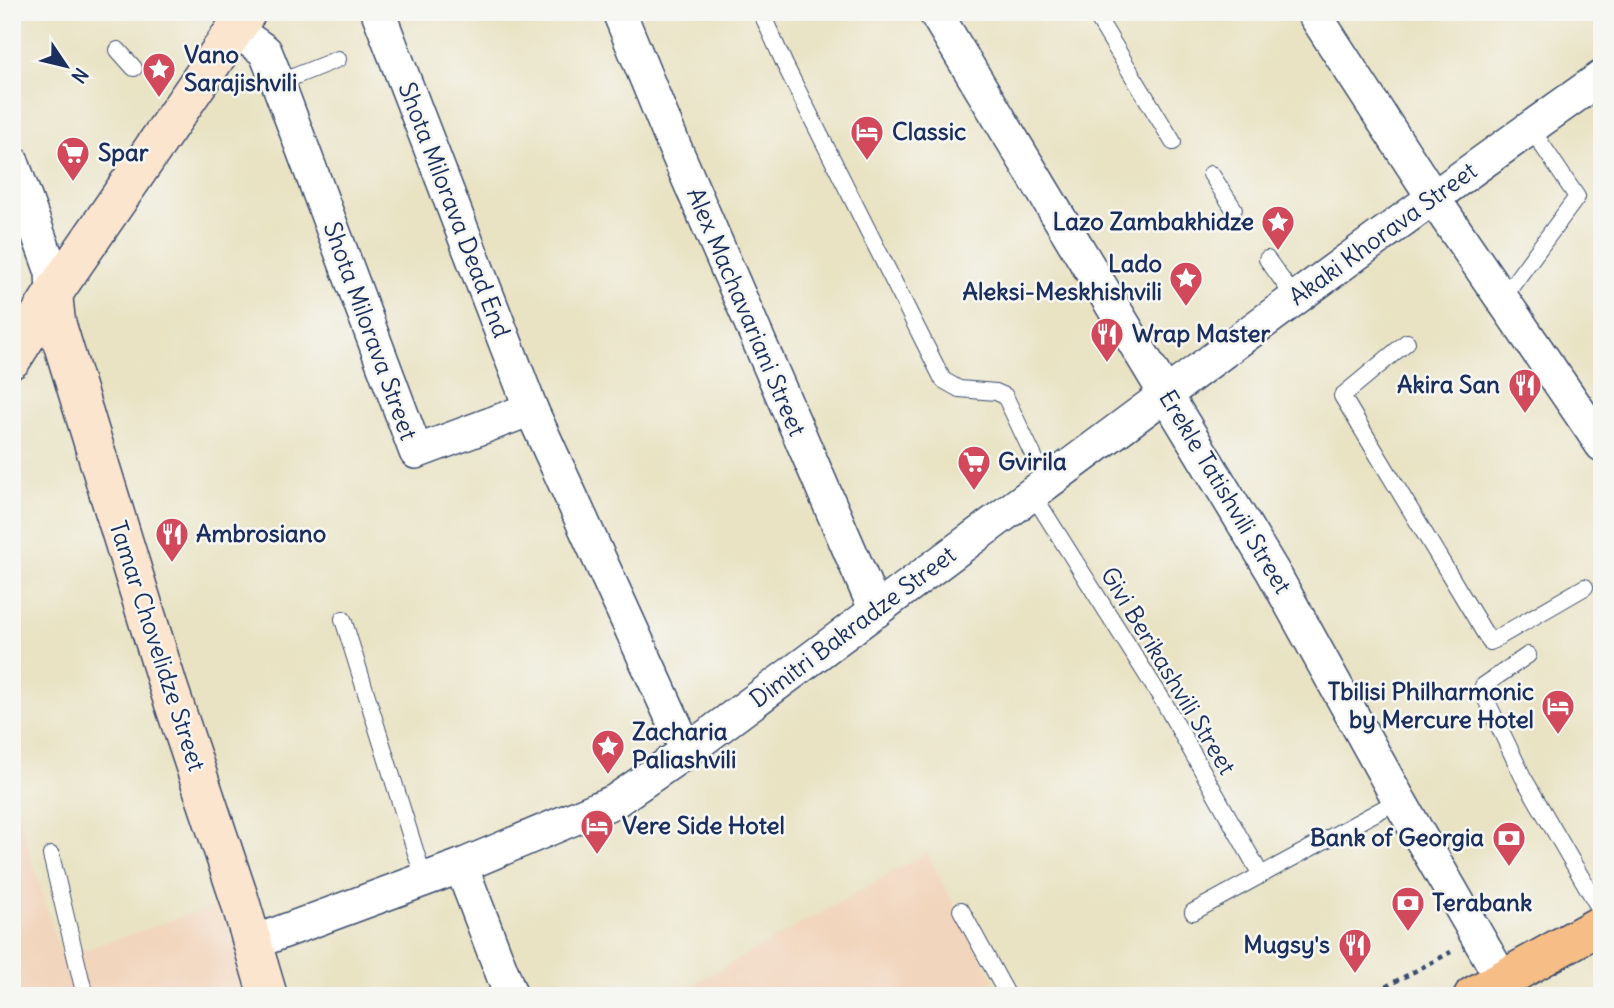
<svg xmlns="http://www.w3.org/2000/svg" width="1614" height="1008" font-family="Delius,sans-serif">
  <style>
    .built { fill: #f2d5bd }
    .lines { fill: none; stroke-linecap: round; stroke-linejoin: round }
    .lane-casing { stroke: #3a4a6d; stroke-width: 18 }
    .street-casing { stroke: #3a4a6d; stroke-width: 36 }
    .secondary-casing { stroke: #3a4a6d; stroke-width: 41 }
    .primary-casing { stroke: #3a4a6d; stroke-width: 41 }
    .path { stroke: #3a4a6d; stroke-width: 4.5; stroke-dasharray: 5 5; stroke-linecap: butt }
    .lane { stroke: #fff; stroke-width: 16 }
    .street { stroke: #fff; stroke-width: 33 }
    .secondary { stroke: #fbe5cf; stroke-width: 38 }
    .primary { stroke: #f6be86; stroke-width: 38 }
    .labels { text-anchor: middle; stroke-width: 5; stroke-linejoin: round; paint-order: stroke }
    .poi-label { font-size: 24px; font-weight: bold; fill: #1b2f5e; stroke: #f6f6f2; text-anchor: start }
    .street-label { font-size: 24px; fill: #1b2f5e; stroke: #f6f6f2 }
  </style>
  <rect width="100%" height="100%" fill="#f6f6f2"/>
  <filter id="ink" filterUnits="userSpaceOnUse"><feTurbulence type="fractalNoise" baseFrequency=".0143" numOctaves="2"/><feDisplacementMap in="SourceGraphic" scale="14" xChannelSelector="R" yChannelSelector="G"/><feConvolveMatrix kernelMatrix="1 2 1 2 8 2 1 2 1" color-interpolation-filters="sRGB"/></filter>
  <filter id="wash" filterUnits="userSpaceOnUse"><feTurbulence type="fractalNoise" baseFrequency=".00686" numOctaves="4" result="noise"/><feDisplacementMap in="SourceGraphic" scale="28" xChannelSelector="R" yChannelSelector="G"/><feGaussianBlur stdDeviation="1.57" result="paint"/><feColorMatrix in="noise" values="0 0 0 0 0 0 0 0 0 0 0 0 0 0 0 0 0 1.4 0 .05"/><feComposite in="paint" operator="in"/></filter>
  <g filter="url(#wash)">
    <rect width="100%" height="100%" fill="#e9e3c4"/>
    <!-- built -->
    <g class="built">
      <path d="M12,796L62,957L226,902L254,996H12Z"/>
      <path d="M927,853L1002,996H690L687,988Z"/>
    </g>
  </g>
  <g filter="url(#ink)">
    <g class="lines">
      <defs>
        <g id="lane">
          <path d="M761,12L785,65L943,380L959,389L996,392L1005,396L1046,482"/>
          <path d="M1094,12L1173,142"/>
          <path d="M118,50L134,68"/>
          <path d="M278,83L338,59"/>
          <path d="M1211,174L1234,209"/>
          <path d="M1267,259L1295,298"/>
          <path d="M1502,299L1577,197L1530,127"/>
          <path d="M1407,342L1342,396L1490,642L1585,587"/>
          <path d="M1032,493L1165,704L1261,875"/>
          <path d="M343,619L424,879"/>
          <path d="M1528,655L1483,686L1482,691L1523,777L1602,913"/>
          <path d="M51,855L85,996"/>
          <path d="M961,910L1008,996"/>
          <path d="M1193,912L1399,800"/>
        </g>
        <g id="street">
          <path d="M378,12L531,409L687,751"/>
          <path d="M619,12L672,141L876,611"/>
          <path d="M935,12L1273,572L1399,800L1502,979"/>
          <path d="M1313,12L1442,211L1602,445"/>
          <path d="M235,30L265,51L278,83L416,452L531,409"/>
          <path d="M12,162L52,272L53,294"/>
          <path d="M461,866L511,996"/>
          <path d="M252,943L461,866L615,801L687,751C991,526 1292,296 1602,77"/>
        </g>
        <g id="secondary">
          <path d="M53,294L56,322L168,686L239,898L268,996"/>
          <path d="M12,359L53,294L247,12"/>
        </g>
        <path id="primary" d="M1473,996L1602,924"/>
      </defs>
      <!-- lane casing -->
      <use href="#lane" class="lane-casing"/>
      <!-- street casing -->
      <use href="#street" class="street-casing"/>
      <!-- secondary casing -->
      <use href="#secondary" class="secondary-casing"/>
      <!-- primary casing -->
      <use href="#primary" class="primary-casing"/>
      <!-- path -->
      <path class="path" d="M1368,996L1451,952"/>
      <!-- lane -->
      <use href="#lane" class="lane"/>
      <!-- street -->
      <use href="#street" class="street"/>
      <!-- secondary -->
      <use href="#secondary" class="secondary"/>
      <!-- primary -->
      <use href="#primary" class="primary"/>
    </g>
  </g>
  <!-- icons -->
  <defs>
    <symbol id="sight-pin" viewBox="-11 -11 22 30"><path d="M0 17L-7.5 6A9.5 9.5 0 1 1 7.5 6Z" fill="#d1495b" stroke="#f6f6f2"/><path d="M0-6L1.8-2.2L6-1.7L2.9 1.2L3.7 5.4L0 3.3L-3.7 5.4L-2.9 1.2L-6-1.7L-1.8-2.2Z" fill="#fff"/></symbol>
    <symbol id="hotel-pin" viewBox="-11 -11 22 30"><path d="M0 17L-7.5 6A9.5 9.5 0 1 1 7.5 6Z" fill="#d1495b" stroke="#f6f6f2"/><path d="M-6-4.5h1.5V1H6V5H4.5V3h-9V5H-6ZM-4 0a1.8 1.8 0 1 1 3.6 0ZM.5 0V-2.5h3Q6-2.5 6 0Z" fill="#fff"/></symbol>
    <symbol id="supermarket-pin" viewBox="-11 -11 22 30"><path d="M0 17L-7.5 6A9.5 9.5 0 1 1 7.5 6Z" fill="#d1495b" stroke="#f6f6f2"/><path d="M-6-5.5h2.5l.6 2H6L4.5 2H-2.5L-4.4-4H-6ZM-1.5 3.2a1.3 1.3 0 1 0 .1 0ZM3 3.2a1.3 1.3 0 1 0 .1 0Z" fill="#fff"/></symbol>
    <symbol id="restaurant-pin" viewBox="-11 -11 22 30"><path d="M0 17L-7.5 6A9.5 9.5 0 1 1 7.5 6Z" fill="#d1495b" stroke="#f6f6f2"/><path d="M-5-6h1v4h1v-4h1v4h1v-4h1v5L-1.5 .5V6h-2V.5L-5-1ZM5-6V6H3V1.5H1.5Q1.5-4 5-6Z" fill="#fff"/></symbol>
    <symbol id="bank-pin" viewBox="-11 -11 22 30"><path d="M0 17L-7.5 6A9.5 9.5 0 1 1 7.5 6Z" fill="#d1495b" stroke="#f6f6f2"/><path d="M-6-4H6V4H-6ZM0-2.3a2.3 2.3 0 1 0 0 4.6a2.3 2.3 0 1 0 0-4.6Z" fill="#fff"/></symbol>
  </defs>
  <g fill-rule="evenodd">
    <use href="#sight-pin" x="140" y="50" width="38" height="52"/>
    <use href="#hotel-pin" x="848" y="113" width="38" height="52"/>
    <use href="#supermarket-pin" x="54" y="134" width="38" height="52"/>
    <use href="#sight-pin" x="1259" y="203" width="38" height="52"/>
    <use href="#sight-pin" x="1167" y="259" width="38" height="52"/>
    <use href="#restaurant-pin" x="1088" y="315" width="38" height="52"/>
    <use href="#restaurant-pin" x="1506" y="366" width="38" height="52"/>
    <use href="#supermarket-pin" x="955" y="443" width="38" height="52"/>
    <use href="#restaurant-pin" x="153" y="515" width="38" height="52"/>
    <use href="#hotel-pin" x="1539" y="687" width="38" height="52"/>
    <use href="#sight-pin" x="589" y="727" width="38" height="52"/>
    <use href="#hotel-pin" x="578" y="807" width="38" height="52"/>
    <use href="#bank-pin" x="1490" y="819" width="38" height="52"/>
    <use href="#bank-pin" x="1389" y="884" width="38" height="52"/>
    <use href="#restaurant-pin" x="1336" y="926" width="38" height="52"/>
  </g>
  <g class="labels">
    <!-- poi labels -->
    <g class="poi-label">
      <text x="184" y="63">Vano<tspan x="184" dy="28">Sarajishvili</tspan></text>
      <text x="892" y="140">Classic</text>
      <text x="98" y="161">Spar</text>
      <text x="1254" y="230" text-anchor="end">Lazo Zambakhidze</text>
      <text x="1162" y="272" text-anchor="end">Lado<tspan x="1162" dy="28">Aleksi-Meskhishvili</tspan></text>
      <text x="1132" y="342">Wrap Master</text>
      <text x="1500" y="393" text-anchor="end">Akira San</text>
      <text x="998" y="470">Gvirila</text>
      <text x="196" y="542">Ambrosiano</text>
      <text x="1534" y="700" text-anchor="end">Tbilisi Philharmonic<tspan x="1534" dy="28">by Mercure Hotel</tspan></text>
      <text x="632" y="740">Zacharia<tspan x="632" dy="28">Paliashvili</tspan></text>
      <text x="622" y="834">Vere Side Hotel</text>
      <text x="1484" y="846" text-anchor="end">Bank of Georgia</text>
      <text x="1432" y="911">Terabank</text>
      <text x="1330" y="953" text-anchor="end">Mugsy's</text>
    </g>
    <!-- street labels -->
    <g class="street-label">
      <text transform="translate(454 210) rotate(69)" y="8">Shota Milorava Dead End</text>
      <text transform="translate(1383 234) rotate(-36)" y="8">Akaki Khorava Street</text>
      <text transform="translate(746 312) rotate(67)" y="8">Alex Machavariani Street</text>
      <text transform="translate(370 331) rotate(70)" y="8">Shota Milorava Street</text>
      <text transform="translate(1225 492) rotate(59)" y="8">Erekle Tatishvili Street</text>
      <text transform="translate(853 627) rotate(-37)" y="8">Dimitri Bakradze Street</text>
      <text transform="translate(157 646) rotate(72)" y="8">Tamar Chovelidze Street</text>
      <text transform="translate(1168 671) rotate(59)" y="8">Givi Berikashvili Street</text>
    </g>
  </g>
  <!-- margin -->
  <rect width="1614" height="1008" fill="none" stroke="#f6f6f2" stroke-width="42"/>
  <!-- north arrow -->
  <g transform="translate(66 66) rotate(125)" stroke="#f6f6f2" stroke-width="5" paint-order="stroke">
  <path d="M0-5L12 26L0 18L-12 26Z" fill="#1b2f5e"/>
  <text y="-10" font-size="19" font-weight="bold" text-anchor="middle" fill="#1b2f5e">N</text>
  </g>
</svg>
